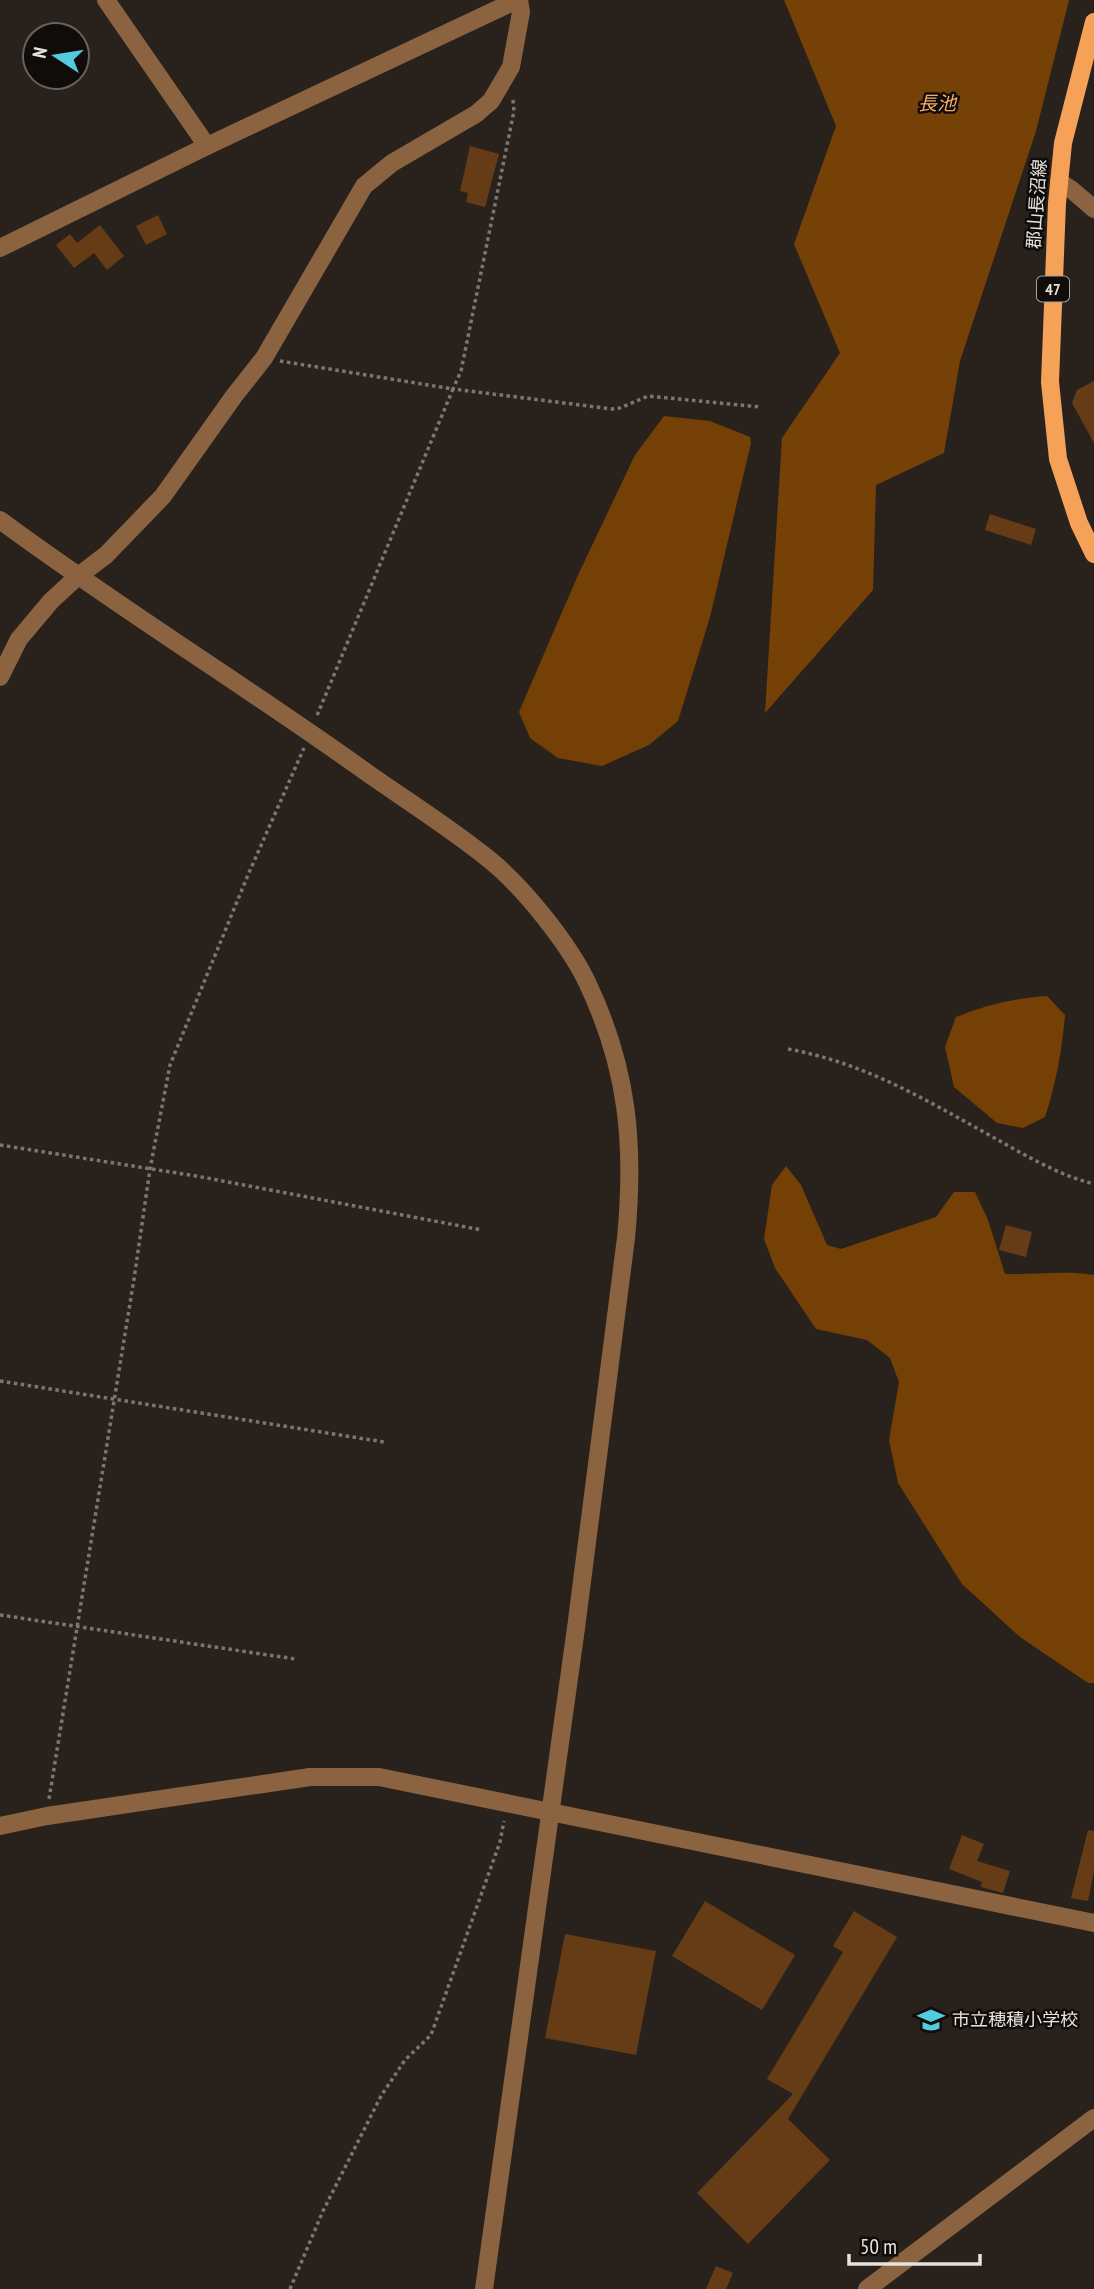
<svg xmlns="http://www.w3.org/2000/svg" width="1094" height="2289" font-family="'PT Sans Narrow','Noto Sans JP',sans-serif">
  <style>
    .forest { fill: #754005 }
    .water { fill: #764107 }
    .building { fill: #653c15 }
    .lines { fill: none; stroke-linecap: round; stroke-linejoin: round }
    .path { stroke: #7c7671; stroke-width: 3.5; stroke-dasharray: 3.5 3.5; stroke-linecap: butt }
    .minor { stroke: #8b6341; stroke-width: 18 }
    .major { stroke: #f5a157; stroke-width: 18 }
    .labels { text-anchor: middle; stroke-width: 5; stroke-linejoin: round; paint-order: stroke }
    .shield { fill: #0f0c0a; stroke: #a6a29e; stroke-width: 2 }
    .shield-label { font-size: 16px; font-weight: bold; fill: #e6e2de }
    .street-label { font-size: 18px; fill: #e6e2de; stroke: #0f0c0a }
    .poi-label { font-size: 18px; fill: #e6e2de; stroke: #0f0c0a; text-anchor: start }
    .water-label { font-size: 19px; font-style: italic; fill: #fbab66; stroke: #0f0c0a }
  </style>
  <rect width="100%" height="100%" fill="#29221c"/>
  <!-- forest -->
  <g class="forest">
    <path d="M664,416L710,421L750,437L751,443L710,617L678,721L649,745L602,766L558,758L530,738L519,712L578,575L635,455Z"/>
    <path d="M1047,996L1065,1015C1062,1050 1056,1084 1045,1117L1023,1128L997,1123L954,1087L945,1047L956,1017C986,1005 1015,998 1047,996Z"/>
    <path d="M786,1166L801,1185L827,1245L841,1249L936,1217L954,1192H975L988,1220L1005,1274C1035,1275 1064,1270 1094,1275V1683H1088L1020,1637L962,1584L898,1483L889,1440L899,1382L890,1358L867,1340L816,1329L775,1268L764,1239L772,1185Z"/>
  </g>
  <!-- water -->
  <path class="water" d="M784,0H1069L1036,131L960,361L944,453L876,485L873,590L765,713L782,438L840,353L794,244L836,126Z"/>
  <!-- building -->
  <g class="building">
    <path d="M470,146L499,154L485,207L466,202L468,193L460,191Z"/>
    <path d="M158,215L167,234L146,245L136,226Z"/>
    <path d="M100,225L124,256L107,270L94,253L74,268L56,245L70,234L77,243Z"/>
    <path d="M1094,381V443L1072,403L1077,390Z"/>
    <path d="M990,514L1036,529L1031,545L985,530Z"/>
    <path d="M1006,1225L1032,1232L1026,1257L999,1250Z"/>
    <path d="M1088,1830L1094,1831V1871L1088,1901L1071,1898Z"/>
    <path d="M962,1835L984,1844L977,1861L1010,1871L1003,1893L981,1887L982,1882L949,1869Z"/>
    <path d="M705,1901L795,1955L762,2010L672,1956Z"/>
    <path d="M854,1911L897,1937L788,2119L830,2160L748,2244L697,2193L793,2094L767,2079L843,1952L833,1946Z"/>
    <path d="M565,1934L656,1951L636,2055L545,2038Z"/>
    <path d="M716,2266L733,2273L726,2289H706Z"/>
  </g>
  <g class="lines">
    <!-- path -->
    <g class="path">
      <path d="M513,100L514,111L461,371L453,389L612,409L620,408L648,396L760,407"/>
      <path d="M280,361L453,389L316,718"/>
      <path d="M788,1049C865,1063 924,1099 991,1136C1023,1154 1058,1175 1094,1184"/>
      <path d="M0,1145L196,1176L482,1230"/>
      <path d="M0,1381L384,1442"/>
      <path d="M0,1615L295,1659"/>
      <path d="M49,1799L134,1279L150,1169L170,1065L248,875L304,748"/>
      <path d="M290,2289L323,2211L381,2096L405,2060L431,2035L500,1842L504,1821"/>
    </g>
    <!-- minor -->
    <g class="minor">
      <path d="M106,0L207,146"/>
      <path d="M1059,182L1072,190L1094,209"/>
      <path d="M0,248L207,146L517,0"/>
      <path d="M0,520C119,608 246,686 366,772C407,801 452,829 491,861C524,888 567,942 586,980C628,1067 635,1144 626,1238L576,1628L484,2289"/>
      <path d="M0,677L19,639L51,601L77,577L106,555L163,496L234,396L264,358L364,186L392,163L476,114L491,101L511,67L521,12L519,0"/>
      <path d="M0,1826L47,1816L310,1777H379L1094,1923"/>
      <path d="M867,2289L1094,2118"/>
    </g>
    <!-- major -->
    <path class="major" d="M1094,22L1063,143L1057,203L1050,382L1058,459L1079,523L1094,554"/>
  </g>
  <!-- icons -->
  <defs>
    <symbol id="school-bare" viewBox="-9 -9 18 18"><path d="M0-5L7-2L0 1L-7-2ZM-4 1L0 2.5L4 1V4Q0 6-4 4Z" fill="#54cade" stroke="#0f0c0a" stroke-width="2.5" paint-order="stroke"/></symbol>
  </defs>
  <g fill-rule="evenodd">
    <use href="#school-bare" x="912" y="2001" width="38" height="38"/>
  </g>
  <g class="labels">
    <!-- shield labels -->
    <rect class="shield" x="1037" y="276.5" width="32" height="25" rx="5"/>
    <g class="shield-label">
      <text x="1053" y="295">47</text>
    </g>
    <!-- street labels -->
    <g class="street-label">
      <text transform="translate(1037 204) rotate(-86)" y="6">郡山長沼線</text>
    </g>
    <!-- poi labels -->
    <g class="poi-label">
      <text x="952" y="2026">市立穂積小学校</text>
    </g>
    <!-- water labels -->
    <g class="water-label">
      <text x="937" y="110">長池</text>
    </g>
  </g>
  <!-- north arrow -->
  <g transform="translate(56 56) rotate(282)"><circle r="33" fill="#0f0c0a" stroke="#65625f" stroke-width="2"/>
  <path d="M0-5L12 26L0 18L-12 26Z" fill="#54cade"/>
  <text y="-10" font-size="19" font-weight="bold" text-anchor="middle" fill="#e6e2de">N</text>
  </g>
  <!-- scale -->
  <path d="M849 2254v10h131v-10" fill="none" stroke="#e6e2de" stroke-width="3.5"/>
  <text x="860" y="2254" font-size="21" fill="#e6e2de" stroke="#0f0c0a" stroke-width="5" paint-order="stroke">50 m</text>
</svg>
